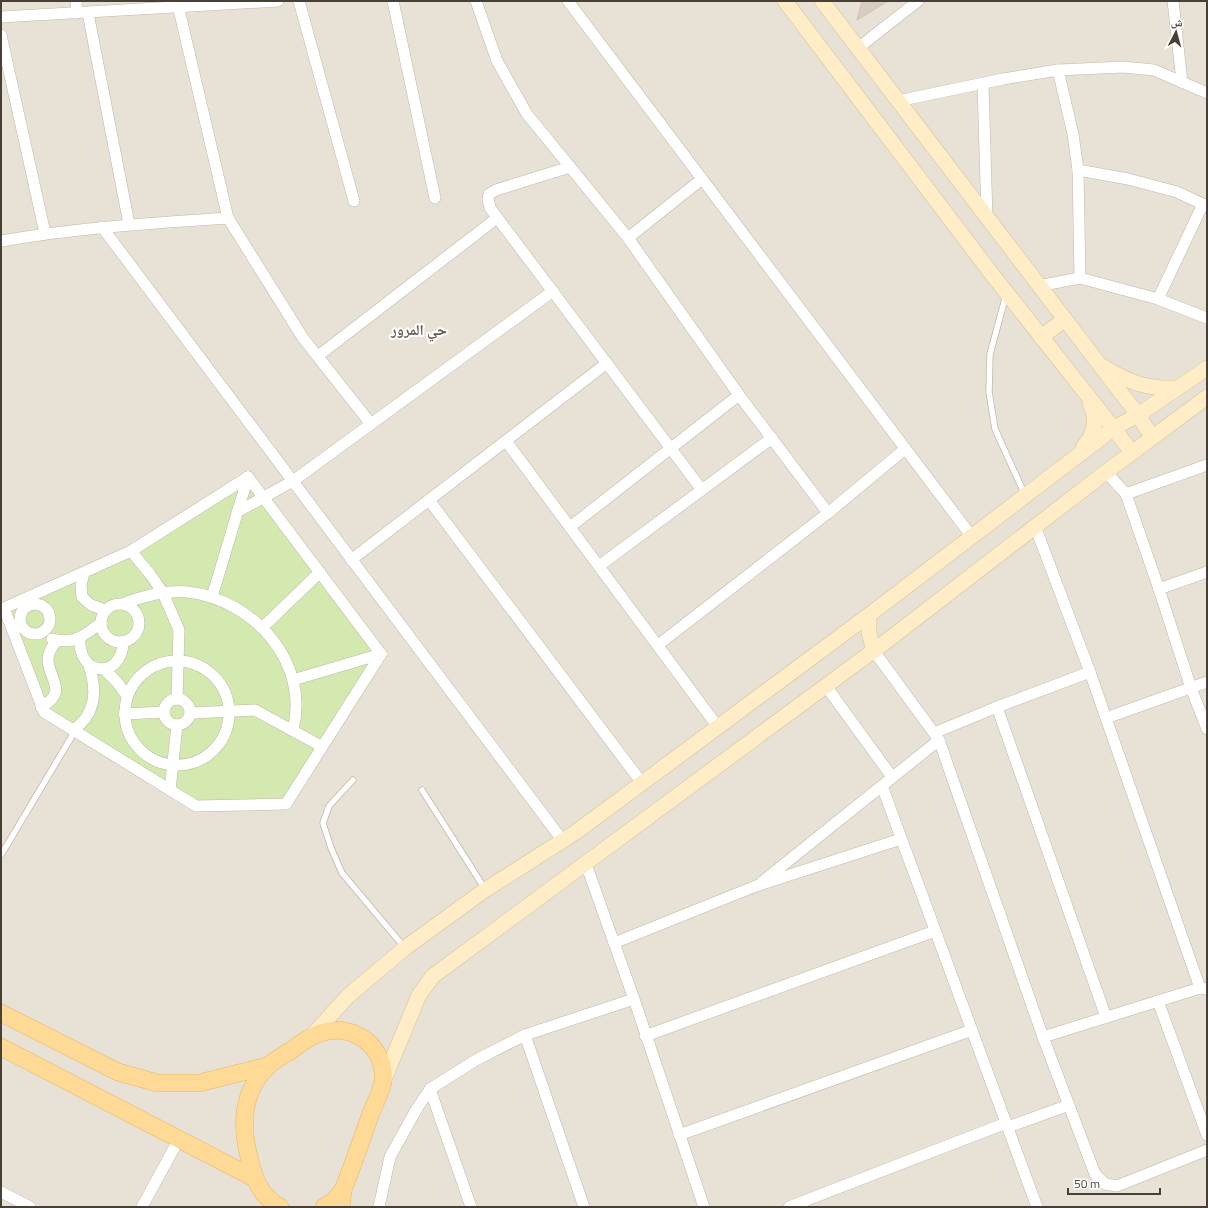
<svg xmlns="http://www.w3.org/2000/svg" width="1208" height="1208" font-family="'Titillium Web','Noto Naskh Arabic',sans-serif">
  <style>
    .residential { fill: #e8e1d6 }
    .green { fill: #d4e9b0 }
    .building { fill: #d9cdc0; stroke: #d1c2b0 }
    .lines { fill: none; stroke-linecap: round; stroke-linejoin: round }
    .lane-casing { stroke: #c0b7aa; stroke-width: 7 }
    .street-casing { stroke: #c0b7aa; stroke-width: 12 }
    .secondary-casing { stroke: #d5c097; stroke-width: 16 }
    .primary-casing { stroke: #e6b564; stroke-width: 18 }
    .lane { stroke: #fff; stroke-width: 5.5 }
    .street { stroke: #fff; stroke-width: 11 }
    .secondary { stroke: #ffedc7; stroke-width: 15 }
    .primary { stroke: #ffd996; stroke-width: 17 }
    .labels { text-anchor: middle; stroke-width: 4; stroke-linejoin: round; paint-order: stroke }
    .district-label { font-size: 15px; font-weight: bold; fill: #6b5d4d; stroke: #fff }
  </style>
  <rect width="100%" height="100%" fill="#f4f0e8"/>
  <!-- residential -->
  <rect class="residential" x="1" y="1" width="1206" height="1206"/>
  <!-- green -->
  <path class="green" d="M249,475L385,654L288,806L195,808L42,713L2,607L130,549Z"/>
  <!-- building -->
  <path class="building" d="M862,1H888L857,20Z"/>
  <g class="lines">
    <defs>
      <g id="lane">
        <path d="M1006,295L990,354L989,392L995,429L1025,495"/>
        <path d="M353,780L329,806L323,823L331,848L342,873L405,948"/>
        <path d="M422,790L485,889"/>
        <path d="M1,855L75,731"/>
      </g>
      <g id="street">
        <path d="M76,1L77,13"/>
        <path d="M177,1L228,218L303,338L371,424"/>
        <path d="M299,1L354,201"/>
        <path d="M393,1L435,198"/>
        <path d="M476,1L497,61L527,114L628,238L739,395L828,513"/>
        <path d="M568,1L972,537"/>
        <path d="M1173,1L1182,82"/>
        <path d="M88,13L129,224"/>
        <path d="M1,17L278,1"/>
        <path d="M1,35L45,233"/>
        <path d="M858,48L918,1"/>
        <path d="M1058,70L1073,134L1078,170L1080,278"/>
        <path d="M983,84L987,218"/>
        <path d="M898,101L1003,79L1058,70L1123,67L1154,70L1207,93"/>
        <path d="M570,167L496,190L489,194L488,199L490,208L702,490"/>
        <path d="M1078,170L1128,179L1177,192L1207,206"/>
        <path d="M102,227L563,841"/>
        <path d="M628,238L702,179"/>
        <path d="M1,241C76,228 152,223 228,218"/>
        <path d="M1038,286L1080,278L1158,299L1207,318"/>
        <path d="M1158,299L1203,204"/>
        <path d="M318,356L497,218"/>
        <path d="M506,441L718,727"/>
        <path d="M1106,472L1126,494L1159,589L1191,688L1207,729"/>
        <path d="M248,477L131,551L4,608L44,712L196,806L286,804L381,654"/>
        <path d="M248,477L381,654"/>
        <path d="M1126,494L1207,465"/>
        <path d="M429,500L642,783"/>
        <path d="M237,512L293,481L553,291"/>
        <path d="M1035,526L1090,672L1200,988"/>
        <path d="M570,527L739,395"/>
        <path d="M131,551L150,574L163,593L179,630L177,699"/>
        <path d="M351,560L607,363"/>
        <path d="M599,566L772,438"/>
        <path d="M84,573L81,585L82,597L91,605L105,610"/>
        <path d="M1159,589L1207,572"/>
        <path d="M212,597L248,477"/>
        <circle cx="35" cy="619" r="15"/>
        <path d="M123,604C142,596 167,590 188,592C254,600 310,662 293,730"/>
        <circle cx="120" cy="623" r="19"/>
        <path d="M263,627L320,572"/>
        <path d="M80,638C77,677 123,680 123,641"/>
        <path d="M52,639C74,645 83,636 101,623"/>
        <path d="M658,645L828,513L905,449"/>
        <path d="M874,651L939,740L1043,1037L1095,1174L1105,1184L1117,1186L1207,1150"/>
        <circle cx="177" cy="713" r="52"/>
        <path d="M104,669L117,682L127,696"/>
        <path d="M1090,672L997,707L1106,1017"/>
        <path d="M293,680L381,654"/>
        <path d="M826,686L892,777"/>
        <circle cx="177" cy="712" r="13"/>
        <path d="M41,707C79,687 28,669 58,640"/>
        <path d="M191,713L255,710L321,746"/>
        <path d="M124,714L164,712"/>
        <path d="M1106,718L1207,682"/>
        <path d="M73,730C97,714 97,690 89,665"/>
        <path d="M934,733L997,707"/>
        <path d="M882,786L1037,1207"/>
        <path d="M170,790L177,725"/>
        <path d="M586,864L634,999L704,1207"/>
        <path d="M762,882L939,740"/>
        <path d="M614,943L756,886L901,839"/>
        <path d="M1158,1001L1207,1135"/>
        <path d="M525,1035L584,1207"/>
        <path d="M645,1036L935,931"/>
        <path d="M1043,1037L1200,988L1207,989"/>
        <path d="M430,1089L471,1207"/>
        <path d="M1008,1127L1069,1105"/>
        <path d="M679,1135L972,1030"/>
        <path d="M1,1192L30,1207"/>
        <path d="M142,1207L179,1139"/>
        <path d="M379,1207L390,1157L416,1110L430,1089L476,1060L525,1035L634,999"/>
        <path d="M789,1207L1006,1123"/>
      </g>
      <g id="secondary">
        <path d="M785,1L991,273L1132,452"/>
        <path d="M822,1L1138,415L1152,437"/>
        <path d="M1041,337L1064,320"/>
        <path d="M1104,367C1129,383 1148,389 1177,388"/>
        <path d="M1083,447C1095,434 1098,420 1090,404"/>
        <path d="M869,615V633L874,651"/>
        <path d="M310,1038L348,996L405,948L485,890L576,832L869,615L1114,428L1138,415L1207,368"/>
        <path d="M383,1082L419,995L433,976L888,640L1106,472L1207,397"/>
      </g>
      <g id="primary">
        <path d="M1,1013L118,1072L157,1083H199L267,1066"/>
        <path d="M1,1047L254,1178"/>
        <path d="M280,1207C260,1196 254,1179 249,1157C241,1126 242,1091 267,1067C273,1061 282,1056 290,1051C299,1045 309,1036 321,1033C353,1022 387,1047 383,1082C381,1092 375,1103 371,1113C362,1139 353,1165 343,1190L341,1207"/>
        <path d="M324,1207L334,1201L343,1190"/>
      </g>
    </defs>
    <!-- lane casing -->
    <use href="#lane" class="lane-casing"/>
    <!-- street casing -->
    <use href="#street" class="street-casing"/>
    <!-- secondary casing -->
    <use href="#secondary" class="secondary-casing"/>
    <!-- primary casing -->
    <use href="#primary" class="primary-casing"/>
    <!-- lane -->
    <use href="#lane" class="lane"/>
    <!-- street -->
    <use href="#street" class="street"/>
    <!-- secondary -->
    <use href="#secondary" class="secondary"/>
    <!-- primary -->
    <use href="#primary" class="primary"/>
  </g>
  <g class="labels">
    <!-- district labels -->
    <g class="district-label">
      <text x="419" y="335">حي المرور</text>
    </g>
  </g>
  <!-- border -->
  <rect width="1208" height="1208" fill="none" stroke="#484036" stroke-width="4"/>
  <!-- north arrow -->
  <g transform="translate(1176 32) rotate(6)" stroke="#ffffff" stroke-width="3" paint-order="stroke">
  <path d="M0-3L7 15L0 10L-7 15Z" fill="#484036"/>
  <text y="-6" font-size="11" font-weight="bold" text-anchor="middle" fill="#484036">ش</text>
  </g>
  <!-- scale -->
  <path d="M1068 1188v6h92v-6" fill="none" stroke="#484036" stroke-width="2"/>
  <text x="1074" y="1188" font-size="12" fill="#484036" stroke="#ffffff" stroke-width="3" paint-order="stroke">50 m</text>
</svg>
